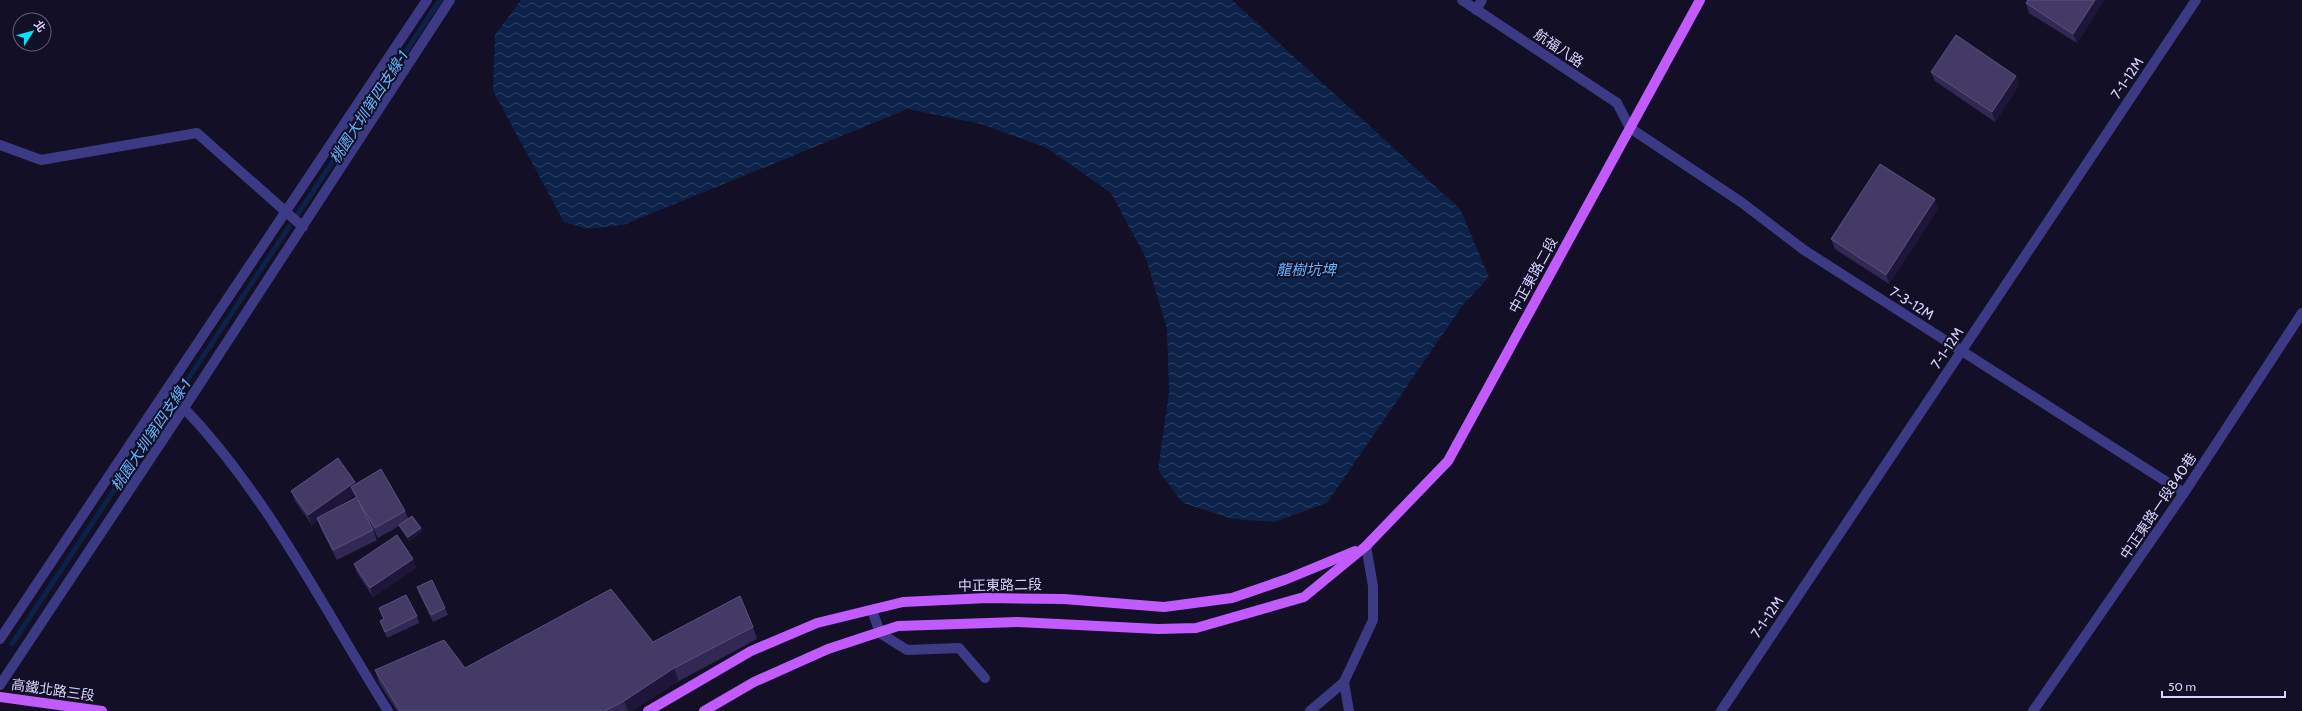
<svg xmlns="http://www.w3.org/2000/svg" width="2302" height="711" font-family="Cabin,'Noto Sans TC',sans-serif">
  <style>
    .water { fill: url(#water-waves) }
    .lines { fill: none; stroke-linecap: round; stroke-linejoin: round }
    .stream { stroke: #0c2248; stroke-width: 5 }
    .minor { stroke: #3d3a85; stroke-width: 10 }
    .major { stroke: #c25bff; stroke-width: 10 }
    .wall { fill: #312854; fill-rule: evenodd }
    .shaded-wall { fill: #1d163a }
    .building { fill: #433a66; stroke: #5a527e }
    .labels { text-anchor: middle; stroke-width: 4; stroke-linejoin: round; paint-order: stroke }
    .street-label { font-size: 14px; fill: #d9d4ff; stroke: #130f26 }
    .water-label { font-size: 15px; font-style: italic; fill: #62b6ff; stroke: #130f26 }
  </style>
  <defs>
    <pattern id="water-waves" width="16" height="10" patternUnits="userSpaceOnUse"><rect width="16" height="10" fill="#0c2248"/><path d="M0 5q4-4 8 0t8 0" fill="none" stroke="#2f4163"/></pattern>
  </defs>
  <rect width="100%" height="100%" fill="#130f26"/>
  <!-- water -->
  <path class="water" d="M521,0H1232L1460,209L1489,277L1462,306L1327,503L1274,522L1233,519L1183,503L1158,470L1169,392L1167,329L1146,258L1111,193L1047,148L981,124L908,109L623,225L586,229L564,222L493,91L495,35Z"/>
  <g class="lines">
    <!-- stream -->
    <g class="stream">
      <path d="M298,214L440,0"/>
      <path d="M12,644L289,227"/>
    </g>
    <!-- minor -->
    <g class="minor">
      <path d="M1462,0L1617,103L1630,128L1741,202L1804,250L2184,493"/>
      <path d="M1476,10L1482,0"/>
      <path d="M0,145L41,160L197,133L303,227"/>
      <path d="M184,408C269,497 323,608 388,711"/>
      <path d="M872,610L880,633L907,650L959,648L985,678"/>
      <path d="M0,639L427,0"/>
      <path d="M0,685L184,408L450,0"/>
      <path d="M1310,711L1344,682"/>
      <path d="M1349,711L1344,682L1373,620V586L1366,546"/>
      <path d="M1721,711L2196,0"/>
      <path d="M2033,711L2184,493L2302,313"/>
    </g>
    <!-- major -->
    <g class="major">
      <path d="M0,697L102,711"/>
      <path d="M648,711L751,651L817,623L903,602L987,598L1064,599L1164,607L1232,598L1287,579L1355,551"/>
      <path d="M704,711L754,682L828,649L898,626L1018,622L1158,629L1196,628L1304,597L1366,546L1448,461L1700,0"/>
    </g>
  </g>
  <!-- wall -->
  <g class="wall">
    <path d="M2104,0L2077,43L2029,13L2026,3Z"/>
    <path d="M1931,72L2019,85L1995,122L1935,81Z"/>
    <path d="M1938,209L1889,284L1835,249L1831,239Z"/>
    <path d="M356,484L405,511L408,518L421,528L422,532L409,541L400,528L399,526L378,538L370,522L377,540L337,560L320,527L318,521L312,525L295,501L291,491ZM354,495L356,498L334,509Z"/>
    <path d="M413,559L416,568L373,597L357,573L354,564Z"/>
    <path d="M417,587L445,608L448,615L433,622L419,593Z"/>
    <path d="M379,608L417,616L419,623L387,638L380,621L383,619Z"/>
    <path d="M753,627L757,639L679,681L632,711H397L379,683L375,670L465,668L653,642Z"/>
  </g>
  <!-- shaded-wall -->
  <g class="shaded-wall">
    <path d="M2095,0H2104L2077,43L2073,34Z"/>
    <path d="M2016,76L2019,85L1995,122L1992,112Z"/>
    <path d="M1935,199L1938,209L1889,284L1886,275Z"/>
    <path d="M355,482L358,491L351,487L354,495L318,520L317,518L318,521L312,525L308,515Z"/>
    <path d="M421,528L422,532L409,541L408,537Z"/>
    <path d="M413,559L416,568L373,597L370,588Z"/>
    <path d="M674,668L679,681L632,711H628L624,701Z"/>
  </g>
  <!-- building -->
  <g class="building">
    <path d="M2028,0H2095L2073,34L2026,3Z"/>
    <path d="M1956,35L2016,76L1992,112L1931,72Z"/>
    <path d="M1880,164L1935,199L1886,275L1831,239Z"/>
    <path d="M338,458L355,482L308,515L291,491Z"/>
    <path d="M381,469L405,511L375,528L358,500L373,530L333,550L317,518L357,497L351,487Z"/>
    <path d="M412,516L421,528L408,537L399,525Z"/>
    <path d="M397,535L413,559L370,588L354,564Z"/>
    <path d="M432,580L445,608L431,615L417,587Z"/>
    <path d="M611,589L653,642L740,596L753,627L674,668L624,701L605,711H400L375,670L444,640L465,668Z"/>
    <path d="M406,595L417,616L385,632L380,621L384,619L379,608Z"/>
  </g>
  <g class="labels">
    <!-- street labels -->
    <g class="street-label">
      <text transform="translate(1559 48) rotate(34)" y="5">航福八路</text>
      <text transform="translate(2127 78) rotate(-56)" y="5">7-1-12M</text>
      <text transform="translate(1533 275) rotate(-61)" y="5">中正東路二段</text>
      <text transform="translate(1912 303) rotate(32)" y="5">7-3-12M</text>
      <text transform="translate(1947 348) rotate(-56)" y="5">7-1-12M</text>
      <text transform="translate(2158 506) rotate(-56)" y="5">中正東路一段840巷</text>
      <text transform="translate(1000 585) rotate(-1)" y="5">中正東路二段</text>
      <text transform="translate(1767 617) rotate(-56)" y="5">7-1-12M</text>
      <text transform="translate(53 690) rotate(8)" y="5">高鐵北路三段</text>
    </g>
    <!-- water labels -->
    <g class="water-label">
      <text transform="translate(369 107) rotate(-57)" y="5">桃園大圳第四支線-1</text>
      <text x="1306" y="275">龍樹坑埤</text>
      <text transform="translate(151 435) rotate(-56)" y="5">桃園大圳第四支線-1</text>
    </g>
  </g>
  <!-- north arrow -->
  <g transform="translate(32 32) rotate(54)"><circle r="19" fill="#130f26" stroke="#625e7d"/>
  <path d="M0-3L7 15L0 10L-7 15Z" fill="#00e5ff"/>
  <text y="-6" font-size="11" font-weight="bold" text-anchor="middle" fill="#d9d4ff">北</text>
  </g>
  <!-- scale -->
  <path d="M2162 691v6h123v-6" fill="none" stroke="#d9d4ff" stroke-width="2"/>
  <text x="2168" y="691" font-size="12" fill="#d9d4ff" stroke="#130f26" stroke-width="3" paint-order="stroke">50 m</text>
</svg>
